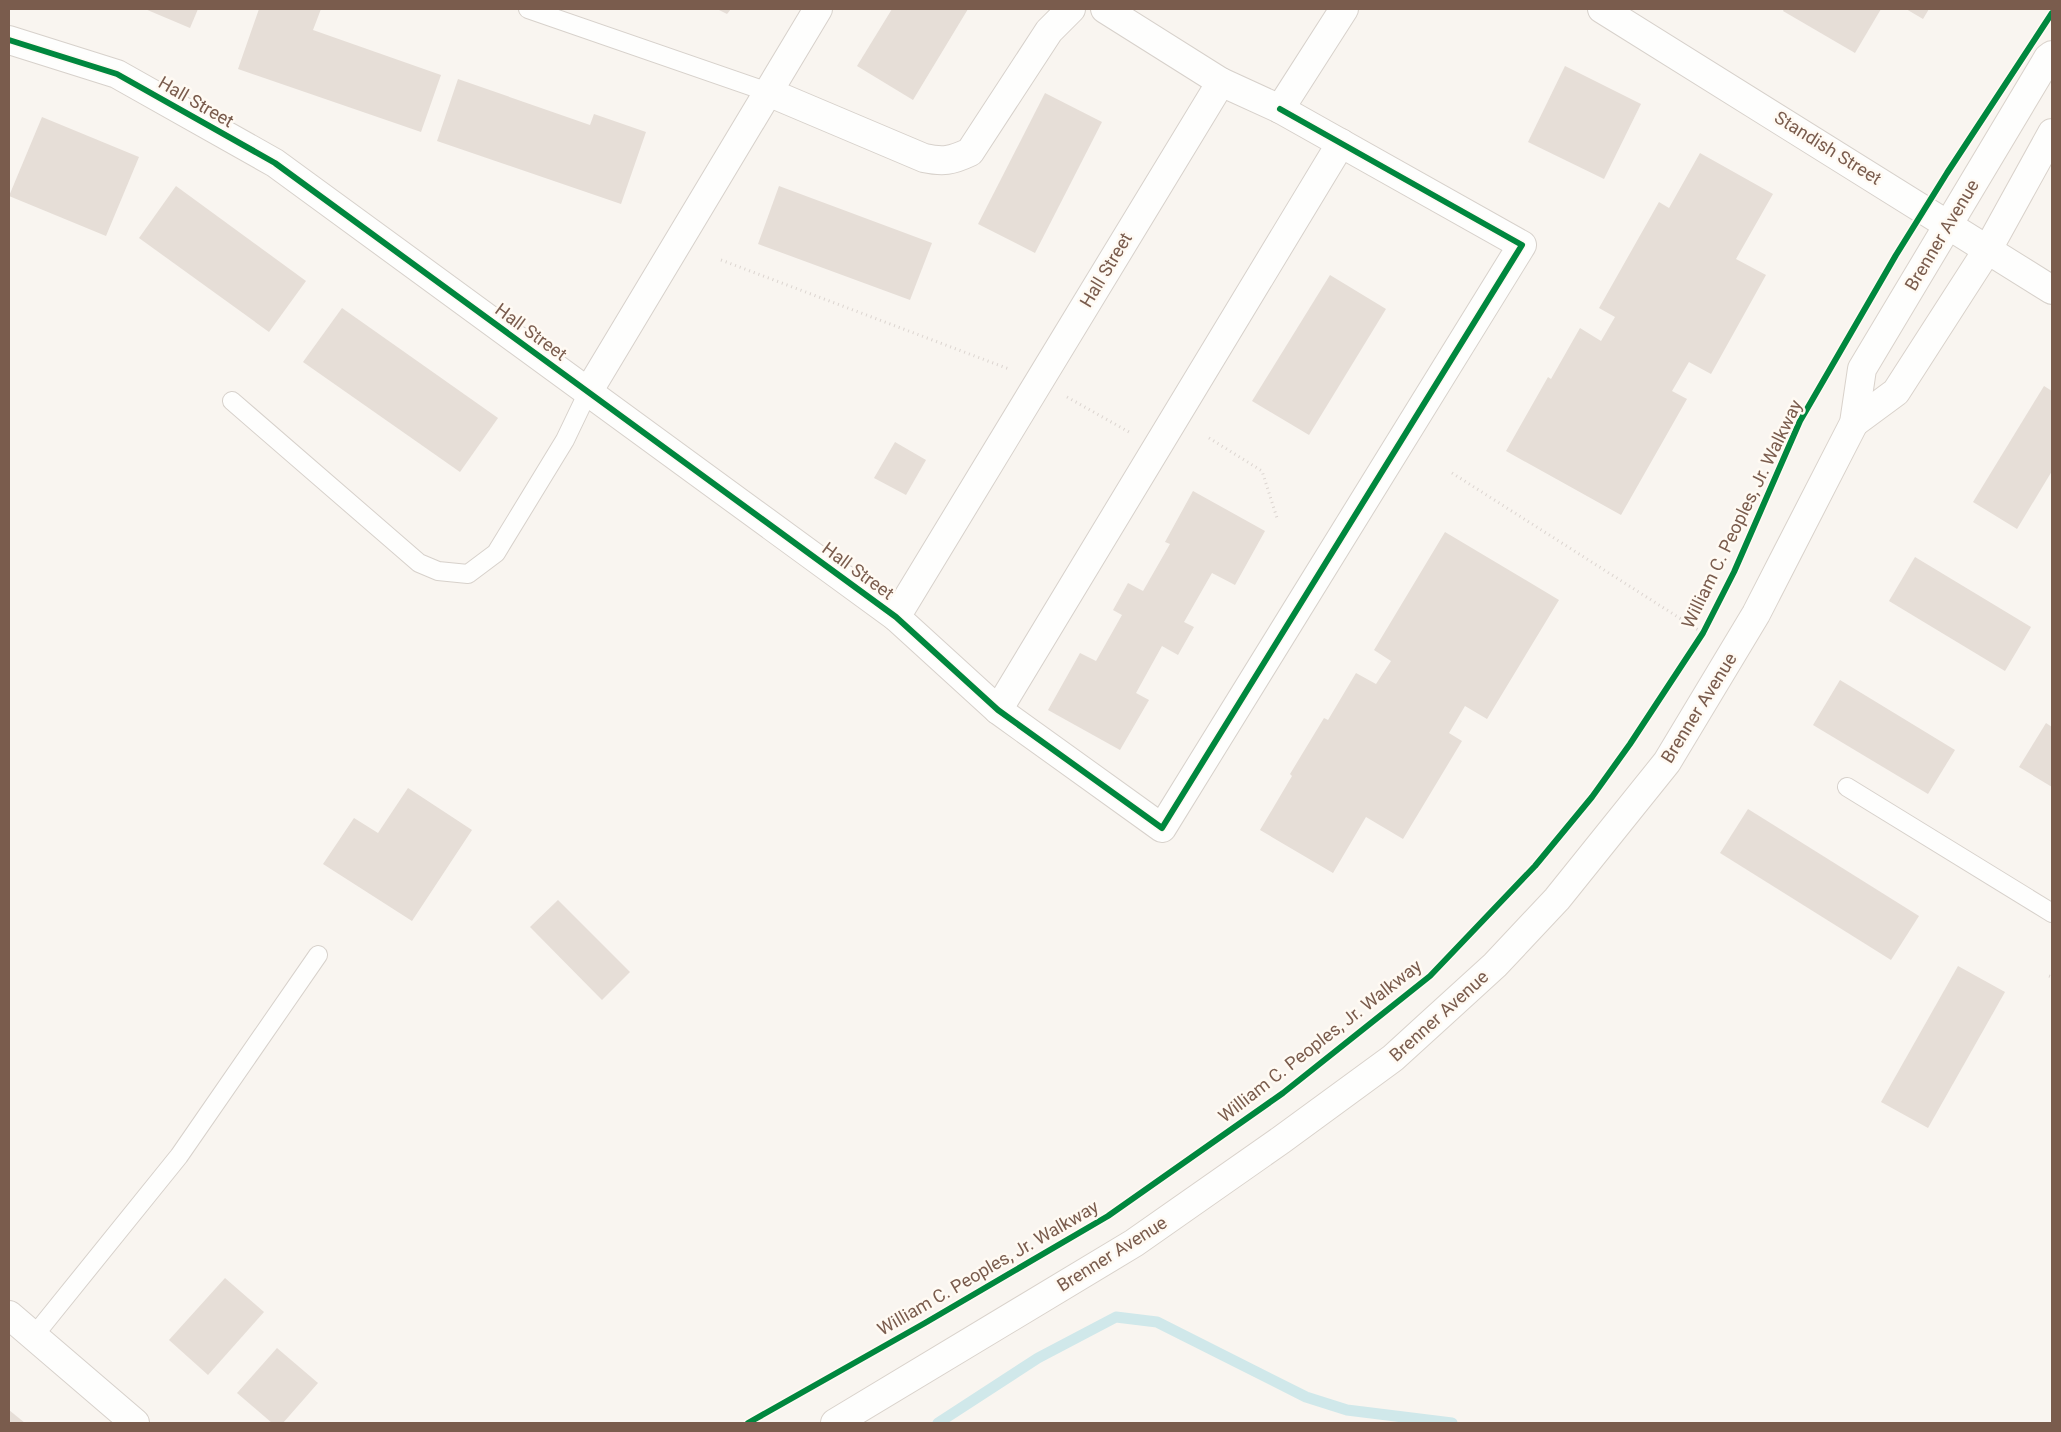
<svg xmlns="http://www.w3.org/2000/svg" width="2061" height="1432" font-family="Roboto,sans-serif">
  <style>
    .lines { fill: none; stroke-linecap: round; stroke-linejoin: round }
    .stream { stroke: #d0e8ea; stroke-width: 11 }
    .building { fill: #e6ded7 }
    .lane-casing { stroke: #d7d1cb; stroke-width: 20 }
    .street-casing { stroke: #d7d1cb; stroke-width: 30 }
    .secondary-casing { stroke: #d9d2cb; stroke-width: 30 }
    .path { stroke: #dcd5d0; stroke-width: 3; stroke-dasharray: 1 4; stroke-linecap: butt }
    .lane { stroke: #fefefd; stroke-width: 18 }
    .street { stroke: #fefefd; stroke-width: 28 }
    .secondary { stroke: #fefefd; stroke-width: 28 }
    .cycleway-casing { stroke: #fffaf3; stroke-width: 9 }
    .cycleway { stroke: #00873e; stroke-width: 6 }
    .labels { text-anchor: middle; stroke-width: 5; stroke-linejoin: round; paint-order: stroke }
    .street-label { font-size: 18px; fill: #7a5c4d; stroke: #fffaf3 }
  </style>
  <rect width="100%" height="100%" fill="#f9f5f0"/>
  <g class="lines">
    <!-- stream -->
    <path class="stream" d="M938,1423L1038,1358L1116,1317L1157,1322L1306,1397L1347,1410L1452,1423"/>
  </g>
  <!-- building -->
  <g class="building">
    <path d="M145,9H198L190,28Z"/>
    <path d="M259,9H321L313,30L441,75L421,132L238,69Z"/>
    <path d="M717,9H731L727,14Z"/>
    <path d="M892,9H968L913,100L857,66Z"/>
    <path d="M1784,9H1881L1855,53L1783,11Z"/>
    <path d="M1906,9H1929L1923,19Z"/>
    <path d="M1565,66L1641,104L1604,179L1528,142Z"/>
    <path d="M458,79L590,125L594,114L646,132L621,204L437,141Z"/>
    <path d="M1045,93L1102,122L1035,253L978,224Z"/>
    <path d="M42,117L139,157L106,236L9,196Z"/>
    <path d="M1700,153L1773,194L1736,259L1766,275L1711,374L1689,362L1672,391L1687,399L1621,515L1506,451L1548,377L1551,379L1580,328L1601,341L1615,317L1599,308L1659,202L1669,208Z"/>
    <path d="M176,186L306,281L269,332L139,238Z"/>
    <path d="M779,186L932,243L910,300L758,244Z"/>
    <path d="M1330,275L1386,309L1309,435L1252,401Z"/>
    <path d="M342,308L498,418L460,472L303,362Z"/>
    <path d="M2044,386L2052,391V471L2017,529L1973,502Z"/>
    <path d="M895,442L926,460L906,495L874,478Z"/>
    <path d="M1193,491L1265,531L1235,585L1212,573L1184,622L1194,627L1178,655L1162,646L1136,693L1149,700L1120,750L1048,710L1080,653L1096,661L1122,615L1113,610L1128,583L1143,591L1170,544L1165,542Z"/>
    <path d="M1445,532L1559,600L1487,719L1465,706L1449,733L1462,741L1403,839L1366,817L1333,873L1260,830L1292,776L1290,774L1324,718L1328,720L1356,673L1376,684L1391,661L1374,650Z"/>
    <path d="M1915,557L2031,627L2005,671L1889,601Z"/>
    <path d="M1840,680L1955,750L1928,794L1813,725Z"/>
    <path d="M2046,723L2052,727V787L2019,767Z"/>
    <path d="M408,788L472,830L412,921L323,864L354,818L378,833Z"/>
    <path d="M1748,809L1919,916L1891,960L1720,853Z"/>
    <path d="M558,900L630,972L602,1000L530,927Z"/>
    <path d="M1958,966L2005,992L1928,1128L1881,1102Z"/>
    <path d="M225,1278L264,1312L208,1375L169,1340Z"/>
    <path d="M277,1348L318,1383L283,1423H272L237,1393Z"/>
    <path d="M9,1410L25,1423H9Z"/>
  </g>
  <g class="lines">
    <defs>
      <g id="lane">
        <path d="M528,9L768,92"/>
        <path d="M232,401L419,563L438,571L468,574L496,553L565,440L588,392"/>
        <path d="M1847,787L2052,913"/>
        <path d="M33,1337L179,1156L318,955"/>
      </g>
      <g id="street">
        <path d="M1105,9L1221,82"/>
        <path d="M1602,9L2052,290"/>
        <path d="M9,40L117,74L275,163L896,617L998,710L1162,828L1522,245L1280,109"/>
        <path d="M768,92L924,158C943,162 951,161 970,152L1049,31L1071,9"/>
        <path d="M588,392L818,9"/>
        <path d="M896,617L1221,82L1280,109L1344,9"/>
        <path d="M998,710L1341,143"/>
        <path d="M9,1315L135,1423"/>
      </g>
      <g id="secondary">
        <path d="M1854,423L1896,392L1988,249L2052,133"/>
        <path d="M835,1423L1134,1243L1281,1140L1393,1058L1495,965L1557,899L1667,762L1756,614L1854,423L1862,369L2048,58L2052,55"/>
      </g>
    </defs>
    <!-- lane casing -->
    <use href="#lane" class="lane-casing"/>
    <!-- street casing -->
    <use href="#street" class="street-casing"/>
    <!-- secondary casing -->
    <use href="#secondary" class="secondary-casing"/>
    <!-- path -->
    <g class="path">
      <path d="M721,260L1009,369"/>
      <path d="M1067,397L1129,432"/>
      <path d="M1209,438L1262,471L1277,518"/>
      <path d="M1452,473L1703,633"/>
      <path d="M2049,976L2052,977"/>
    </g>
    <!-- lane -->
    <use href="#lane" class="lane"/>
    <!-- street -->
    <use href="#street" class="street"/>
    <!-- secondary -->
    <use href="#secondary" class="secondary"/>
    <defs>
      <g id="cycleway">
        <path d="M9,40L117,74L275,163L896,617L998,710L1162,828L1522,245L1280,109"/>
        <path d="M748,1423L925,1323L1108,1216L1283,1093L1430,976L1535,866L1592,797L1630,744L1703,633L1734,572L1800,421L1896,255L1947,173L2052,13"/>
      </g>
    </defs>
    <!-- cycleway casing -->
    <use href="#cycleway" class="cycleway-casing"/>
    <!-- cycleway -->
    <use href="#cycleway" class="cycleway"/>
  </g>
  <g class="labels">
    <!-- street labels -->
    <g class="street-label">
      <text transform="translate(196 102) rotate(30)" y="6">Hall Street</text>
      <text transform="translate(1828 148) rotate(32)" y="6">Standish Street</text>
      <text transform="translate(1942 235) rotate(-59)" y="6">Brenner Avenue</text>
      <text transform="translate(1106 270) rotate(-59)" y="6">Hall Street</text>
      <text transform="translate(531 332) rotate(36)" y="6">Hall Street</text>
      <text transform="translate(1742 514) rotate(-64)" y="6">William C. Peoples, Jr. Walkway</text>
      <text transform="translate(858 571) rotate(36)" y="6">Hall Street</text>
      <text transform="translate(1699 708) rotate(-58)" y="6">Brenner Avenue</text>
      <text transform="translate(1439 1016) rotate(-42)" y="6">Brenner Avenue</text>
      <text transform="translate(1320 1041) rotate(-38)" y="6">William C. Peoples, Jr. Walkway</text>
      <text transform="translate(1112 1254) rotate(-32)" y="6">Brenner Avenue</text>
      <text transform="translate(988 1268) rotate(-30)" y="6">William C. Peoples, Jr. Walkway</text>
    </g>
  </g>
  <!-- border -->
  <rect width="2061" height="1432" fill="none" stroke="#7a5c4d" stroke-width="20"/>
</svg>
